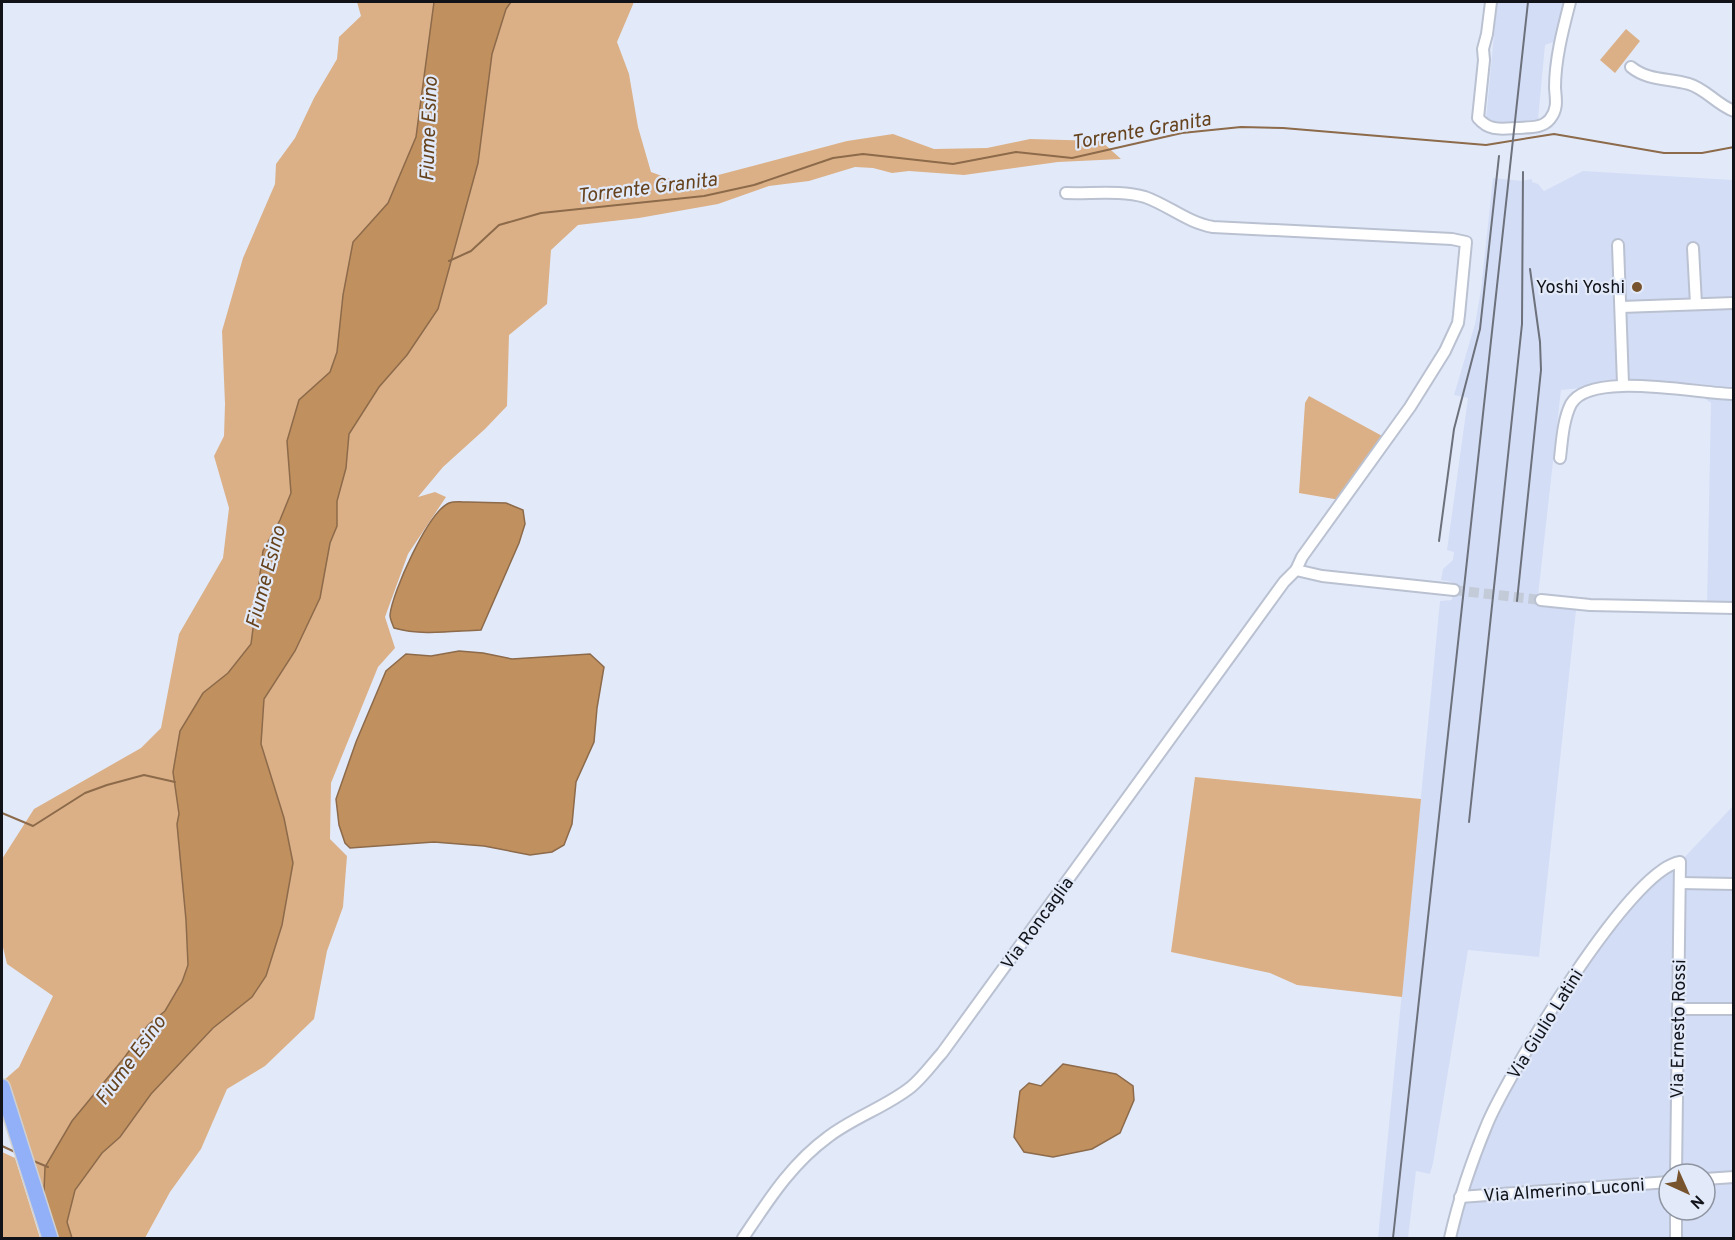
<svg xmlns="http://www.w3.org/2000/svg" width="1735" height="1240" font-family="Overpass,sans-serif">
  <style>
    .built { fill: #d3ddf5; fill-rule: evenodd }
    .green { fill: #dbb087 }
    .water { fill: #c1905f; stroke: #8c6a4a; stroke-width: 1.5 }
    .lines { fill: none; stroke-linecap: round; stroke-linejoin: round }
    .stream { stroke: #8c6a4a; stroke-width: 2 }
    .minor-tunnel { stroke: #c3cad8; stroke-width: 10; stroke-dasharray: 10 5; stroke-linecap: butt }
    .minor-casing { stroke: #bac1d1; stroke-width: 14 }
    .highway-casing { stroke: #cfd0d1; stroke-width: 18 }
    .minor { stroke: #fff; stroke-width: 10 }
    .highway { stroke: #92b0f7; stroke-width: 15 }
    .rail { stroke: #6d717c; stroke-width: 2 }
    .poi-dot { fill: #78542e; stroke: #e2eafa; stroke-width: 2 }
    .labels { text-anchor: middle; stroke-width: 4.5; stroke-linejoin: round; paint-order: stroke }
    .poi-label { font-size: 18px; fill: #111319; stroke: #e2eafa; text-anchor: end }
    .street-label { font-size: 18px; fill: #111319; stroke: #e2eafa }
    .water-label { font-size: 20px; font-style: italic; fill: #66431d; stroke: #e2eafa }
  </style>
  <rect width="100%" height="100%" fill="#e2eafa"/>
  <!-- built -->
  <g class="built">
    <path d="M1497,2H1565L1556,41L1545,45L1538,120L1491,124L1486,120Z"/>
    <path d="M1583,171L1733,180V608L1707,607L1711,403L1694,391L1623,384L1561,390L1537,605L1576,610L1539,957L1468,950L1433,1163L1430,1174L1416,1171L1408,1238H1378L1440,601L1452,600V582L1441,580L1443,569L1453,560L1454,552L1447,550L1468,398L1454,395L1475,324L1481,290L1493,178L1522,181L1532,179V182L1538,184L1544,191Z"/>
    <path d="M1733,806V1238H1450L1460,1197L1525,1051L1638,892L1680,862ZM1669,1174H1705V1210H1669Z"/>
  </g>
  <!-- green -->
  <g class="green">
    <path d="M357,2H434L416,137L388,203L353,242L343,295L337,352L330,372L299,400L287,441L291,493L280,520L256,614L251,644L228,673L203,693L177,824L186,920L188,965L182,982L165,1011L148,1025L124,1058L72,1121L63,1139L45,1201L3,1081L19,1067L53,996L7,964L2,943V859L34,809L141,748L161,728L179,634L223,558L229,508L214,456L224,436L225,404L222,331L243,258L275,184L276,164L295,138L314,98L337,59L339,37L361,16Z"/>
    <path d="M511,2H634L617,42L629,74L638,127L651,172L684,184L847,141L893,134L934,149L987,148L1030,139L1101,141L1121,159L1058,162L964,175L909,171L892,173L873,168L855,167L809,181L769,186L718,204L639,218L578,225L551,250L547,304L509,335L507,406L485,429L443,467L418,497L435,492L446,497L408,554L385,617L395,648L378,667L331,783L330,839L347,856L343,907L327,951L314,1019L265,1066L227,1089L201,1149L170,1192L145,1238H72L67,1222L75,1190L102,1153L120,1137L151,1094L213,1028L252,997L266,976L282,925L293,863L284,818L261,744L264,699L295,651L320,598L330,543L337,526V501L346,468L349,434L379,387L407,355L438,309L478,163L492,54L506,9Z"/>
    <path d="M1626,29L1640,41L1615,73L1600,60Z"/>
    <path d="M1309,396L1384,437L1340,500L1299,493L1305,403Z"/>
    <path d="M1195,777L1421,799L1402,997L1297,985L1270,973L1171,952Z"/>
    <path d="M2,1152L15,1158L40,1238H2Z"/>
  </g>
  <!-- water -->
  <g class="water">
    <path d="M434,2H511L506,9L492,54L478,163L438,309L407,355L379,387L349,434L346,468L337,501V526L330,543L320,598L295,651L264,699L261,744L284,818L293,863L282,925L266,976L252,997L213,1028L151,1094L120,1137L102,1153L75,1190L67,1222L72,1238H42L45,1167L72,1121L124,1058L148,1025L165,1011L182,982L188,965L186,920L177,824L179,814L173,772L180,731L203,693L228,673L251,644L263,551L280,520L291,493L287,441L299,400L330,372L337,352L343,295L353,242L388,203L416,137Z"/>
    <path d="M468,502L506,503L523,510L525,524L519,543L481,630C453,631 421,636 394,628C392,623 390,619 390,615C392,593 428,512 449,503C454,501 462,502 468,502Z"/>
    <path d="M459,651L483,653L512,659L590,654L604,667L597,708L594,742L576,782L572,824L564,845L552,852L530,855L484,846L434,842L350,848L345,843L339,825L336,799L356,742L386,671L406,654L431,656Z"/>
    <path d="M1063,1064L1116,1074L1133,1086L1134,1100L1120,1133L1092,1149L1053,1157L1024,1152L1014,1137L1020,1091L1029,1083L1041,1086Z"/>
  </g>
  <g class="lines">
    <!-- stream -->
    <g class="stream">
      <path d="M449,261L471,251L499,225L541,213L704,196L754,185L833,158L863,154L953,164L1016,152L1072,158L1182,133L1241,127L1283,128L1486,145L1554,134L1664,153H1702L1734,147"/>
      <path d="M2,813L33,826L85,793L107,785L144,775L175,782"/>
      <path d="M2,1146L15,1152"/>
      <path d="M31,1160L48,1167"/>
    </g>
    <!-- minor-tunnel -->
    <path class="minor-tunnel" d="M1454,590L1541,600"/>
    <defs>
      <g id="minor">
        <path d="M1491,2L1487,34L1483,49L1484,60L1478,118C1489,131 1500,129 1516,128C1528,127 1542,129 1550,119C1558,109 1556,100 1555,88C1555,59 1563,29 1570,2"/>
        <path d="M1631,67C1648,81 1669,78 1689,84C1706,89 1717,105 1734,111"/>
        <path d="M1618,245L1623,384"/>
        <path d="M1693,248L1696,304"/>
        <path d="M1621,307L1734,303"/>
        <path d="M1560,458C1562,441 1563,420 1571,404C1590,370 1699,394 1734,394"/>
        <path d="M1296,570L1322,576L1454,590"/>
        <path d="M1541,600L1590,605L1734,608"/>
        <path d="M1680,883L1734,884"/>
        <path d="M1678,1009H1734"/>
        <path d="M1705,1179L1734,1177"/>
        <path d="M1460,1197L1669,1182"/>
        <path d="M743,1238C768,1201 791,1164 828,1137C854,1117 886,1107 911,1087C923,1077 932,1064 942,1053L1284,582L1296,570L1302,557L1410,407L1445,351L1458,323L1459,315L1466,242L1452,239L1213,227C1188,223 1168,205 1145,197C1121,190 1091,194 1066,193"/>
        <path d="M1450,1238C1459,1198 1472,1160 1488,1122C1510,1072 1630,869 1680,862L1676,1174"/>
        <path d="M1676,1238V1210"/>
      </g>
      <path id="highway" d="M2,1087L50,1238"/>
    </defs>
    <!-- minor casing -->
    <use href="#minor" class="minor-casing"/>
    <!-- highway casing -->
    <use href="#highway" class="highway-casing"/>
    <!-- minor -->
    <use href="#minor" class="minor"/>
    <!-- highway -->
    <use href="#highway" class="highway"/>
    <!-- rail -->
    <g class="rail">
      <path d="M1439,541L1454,429L1480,329L1499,156"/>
      <path d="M1517,601L1541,370L1540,342L1530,269"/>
      <path d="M1469,822L1522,324L1523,172"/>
      <path d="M1393,1238L1528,2"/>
    </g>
  </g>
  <!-- markers -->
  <circle class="poi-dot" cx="1637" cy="287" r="6"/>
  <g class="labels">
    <!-- poi labels -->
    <g class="poi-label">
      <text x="1625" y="293">Yoshi Yoshi</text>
    </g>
    <!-- street labels -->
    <g class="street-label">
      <text transform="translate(1037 923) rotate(-54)" y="6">Via Roncaglia</text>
      <text transform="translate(1545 1024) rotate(-58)" y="6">Via Giulio Latini</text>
      <text transform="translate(1678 1029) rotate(-89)" y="6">Via Ernesto Rossi</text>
      <text transform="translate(1564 1190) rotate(-4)" y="6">Via Almerino Luconi</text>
    </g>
    <!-- water labels -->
    <g class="water-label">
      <text transform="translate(428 129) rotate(-88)" y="7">Fiume Esino</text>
      <text transform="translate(1141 130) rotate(-10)" y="7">Torrente Granita</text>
      <text transform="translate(647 187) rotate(-7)" y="7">Torrente Granita</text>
      <text transform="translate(265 577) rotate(-75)" y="7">Fiume Esino</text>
      <text transform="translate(130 1060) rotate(-54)" y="7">Fiume Esino</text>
    </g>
  </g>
  <!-- border -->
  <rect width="1735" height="1240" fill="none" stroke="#111319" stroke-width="6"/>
  <!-- north arrow -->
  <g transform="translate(1687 1192) rotate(135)"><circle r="28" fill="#e2eafa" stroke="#8e94a0" stroke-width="1.5"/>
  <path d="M0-4.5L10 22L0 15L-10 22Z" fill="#78542e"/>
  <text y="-9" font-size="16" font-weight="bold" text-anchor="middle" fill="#111319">N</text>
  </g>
</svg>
